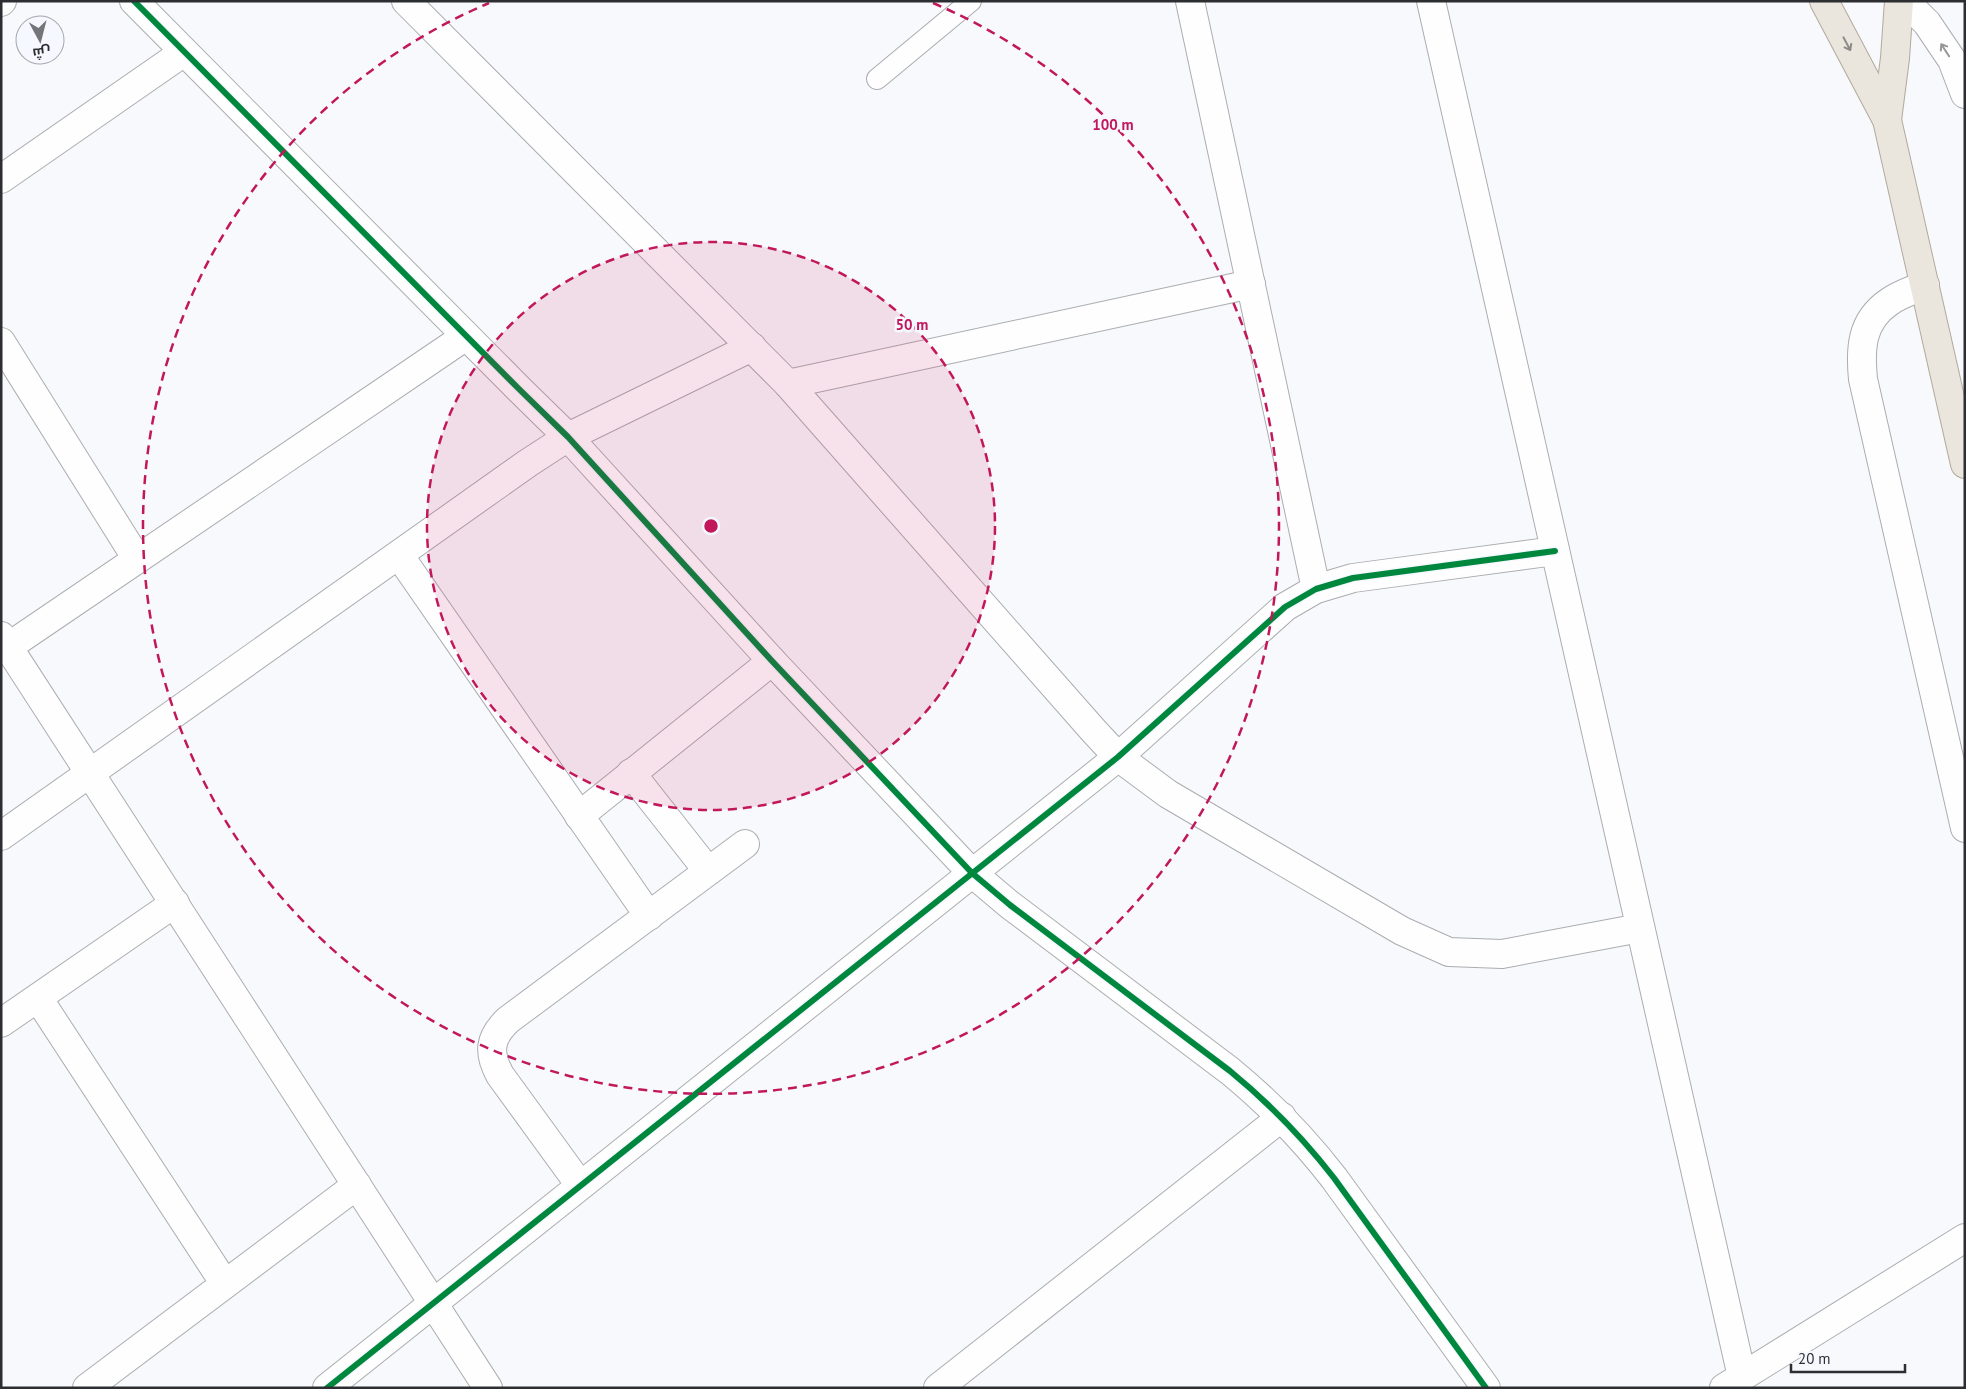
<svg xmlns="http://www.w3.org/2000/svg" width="1966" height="1389" font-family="'PT Sans',Cairo,sans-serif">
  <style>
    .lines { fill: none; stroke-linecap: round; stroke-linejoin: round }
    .lane-casing { stroke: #abadaf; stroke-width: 22 }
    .street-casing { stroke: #abadaf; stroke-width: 30 }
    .primary-casing { stroke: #b2a99b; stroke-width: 30 }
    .lane { stroke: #fefeff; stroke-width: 20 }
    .street { stroke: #fefeff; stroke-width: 28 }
    .primary { stroke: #eae5dd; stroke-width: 28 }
    .cycleway-casing { stroke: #f5f8fe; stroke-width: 9 }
    .cycleway { stroke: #00873e; stroke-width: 6 }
    .oneway { stroke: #8c8a87 }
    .oneway2 { stroke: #969698 }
    .ring { fill: none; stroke: #c2185b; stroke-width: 2.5; stroke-dasharray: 9 6 }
    .centre { fill: #c2185b; stroke: #f5f8fe; stroke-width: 2.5 }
    .ring-label { font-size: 15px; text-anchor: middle; font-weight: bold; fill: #c2185b; stroke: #f5f8fe; stroke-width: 5; stroke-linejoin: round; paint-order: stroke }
  </style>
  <rect width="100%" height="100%" fill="#f7f9fc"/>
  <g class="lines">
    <defs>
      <path id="lane" d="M877,79L971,1"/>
      <g id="street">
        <path d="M134,1L519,389L568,437L772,661L972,873L1010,905L1230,1071C1269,1103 1303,1138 1334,1178L1486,1388"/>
        <path d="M406,1L788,384L1093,730L1118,757L1168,794L1402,931L1449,952L1502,954L1640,928"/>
        <path d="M1190,1L1316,589"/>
        <path d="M1431,1L1742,1377"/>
        <path d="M1905,1L1927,23L1952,60L1965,94"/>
        <path d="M1,2L2,1"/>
        <path d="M1,179L184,52"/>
        <path d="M1925,285C1914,290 1900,294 1889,302C1861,321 1860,349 1863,379L1965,828"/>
        <path d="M1,342L137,559"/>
        <path d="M788,384L1251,284"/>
        <path d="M399,555L649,916"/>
        <path d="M1,636L488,1388"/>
        <path d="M8,647L466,336"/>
        <path d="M631,773L708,871"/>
        <path d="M579,816L772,661"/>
        <path d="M1,836L528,463L568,437L752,347"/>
        <path d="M38,998L225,1284"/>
        <path d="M1,1023L175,903"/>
        <path d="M580,1185L500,1075C488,1053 489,1038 508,1020L745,844"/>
        <path d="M87,1388L357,1185"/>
        <path d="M327,1388L1118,757L1285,607L1316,589L1353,578L1555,551"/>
        <path d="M938,1388L1282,1117"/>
        <path d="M1724,1388L1965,1238"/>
      </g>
      <g id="primary">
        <path d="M1824,1L1887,120L1965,464"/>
        <path d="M1887,120L1895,58L1899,1"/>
      </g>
    </defs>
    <!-- lane casing -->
    <use href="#lane" class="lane-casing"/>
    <!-- street casing -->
    <use href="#street" class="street-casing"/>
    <!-- primary casing -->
    <use href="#primary" class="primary-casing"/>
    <!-- lane -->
    <use href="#lane" class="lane"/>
    <!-- street -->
    <use href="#street" class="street"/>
    <!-- primary -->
    <use href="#primary" class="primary"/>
    <defs>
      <g id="cycleway">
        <path d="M134,1L519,389L568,437L772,661L972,873L1010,905L1230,1071C1269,1103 1303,1138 1334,1178L1486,1388"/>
        <path d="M327,1388L1118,757L1285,607L1316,589L1353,578L1555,551"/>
      </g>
    </defs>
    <!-- cycleway casing -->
    <use href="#cycleway" class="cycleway-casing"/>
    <!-- cycleway -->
    <use href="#cycleway" class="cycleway"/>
  </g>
  <!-- one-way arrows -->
  <defs><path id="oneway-shaft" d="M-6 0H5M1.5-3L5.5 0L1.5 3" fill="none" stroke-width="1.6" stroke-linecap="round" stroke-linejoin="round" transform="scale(1.25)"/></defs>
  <use class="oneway" href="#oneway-shaft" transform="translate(1847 44) rotate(62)"/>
  <use class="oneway2" href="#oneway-shaft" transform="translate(1945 50) rotate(-123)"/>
  <!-- distance rings -->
  <circle cx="711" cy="526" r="284" fill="#c2185b" fill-opacity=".12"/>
  <g class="ring">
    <circle cx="711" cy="526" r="284"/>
    <path d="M933 3A568 568 0 1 1 489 3"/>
  </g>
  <circle cx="711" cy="526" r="8" class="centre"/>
  <g class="ring-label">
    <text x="1113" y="130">100 m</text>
    <text x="912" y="330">50 m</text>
  </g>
  <!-- border -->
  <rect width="1966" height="1389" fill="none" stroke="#2d2e31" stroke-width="5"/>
  <!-- north arrow -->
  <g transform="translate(40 40) rotate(173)"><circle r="24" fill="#f5f8fe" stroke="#a5a7ac"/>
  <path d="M0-4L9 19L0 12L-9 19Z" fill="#747578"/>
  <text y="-8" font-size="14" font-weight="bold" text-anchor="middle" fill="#2d2e31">ش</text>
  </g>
  <!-- scale -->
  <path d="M1791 1364v8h114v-8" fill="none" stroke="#2d2e31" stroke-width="2.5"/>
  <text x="1798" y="1364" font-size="15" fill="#2d2e31" stroke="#f5f8fe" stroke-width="4" paint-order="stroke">20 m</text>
</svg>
